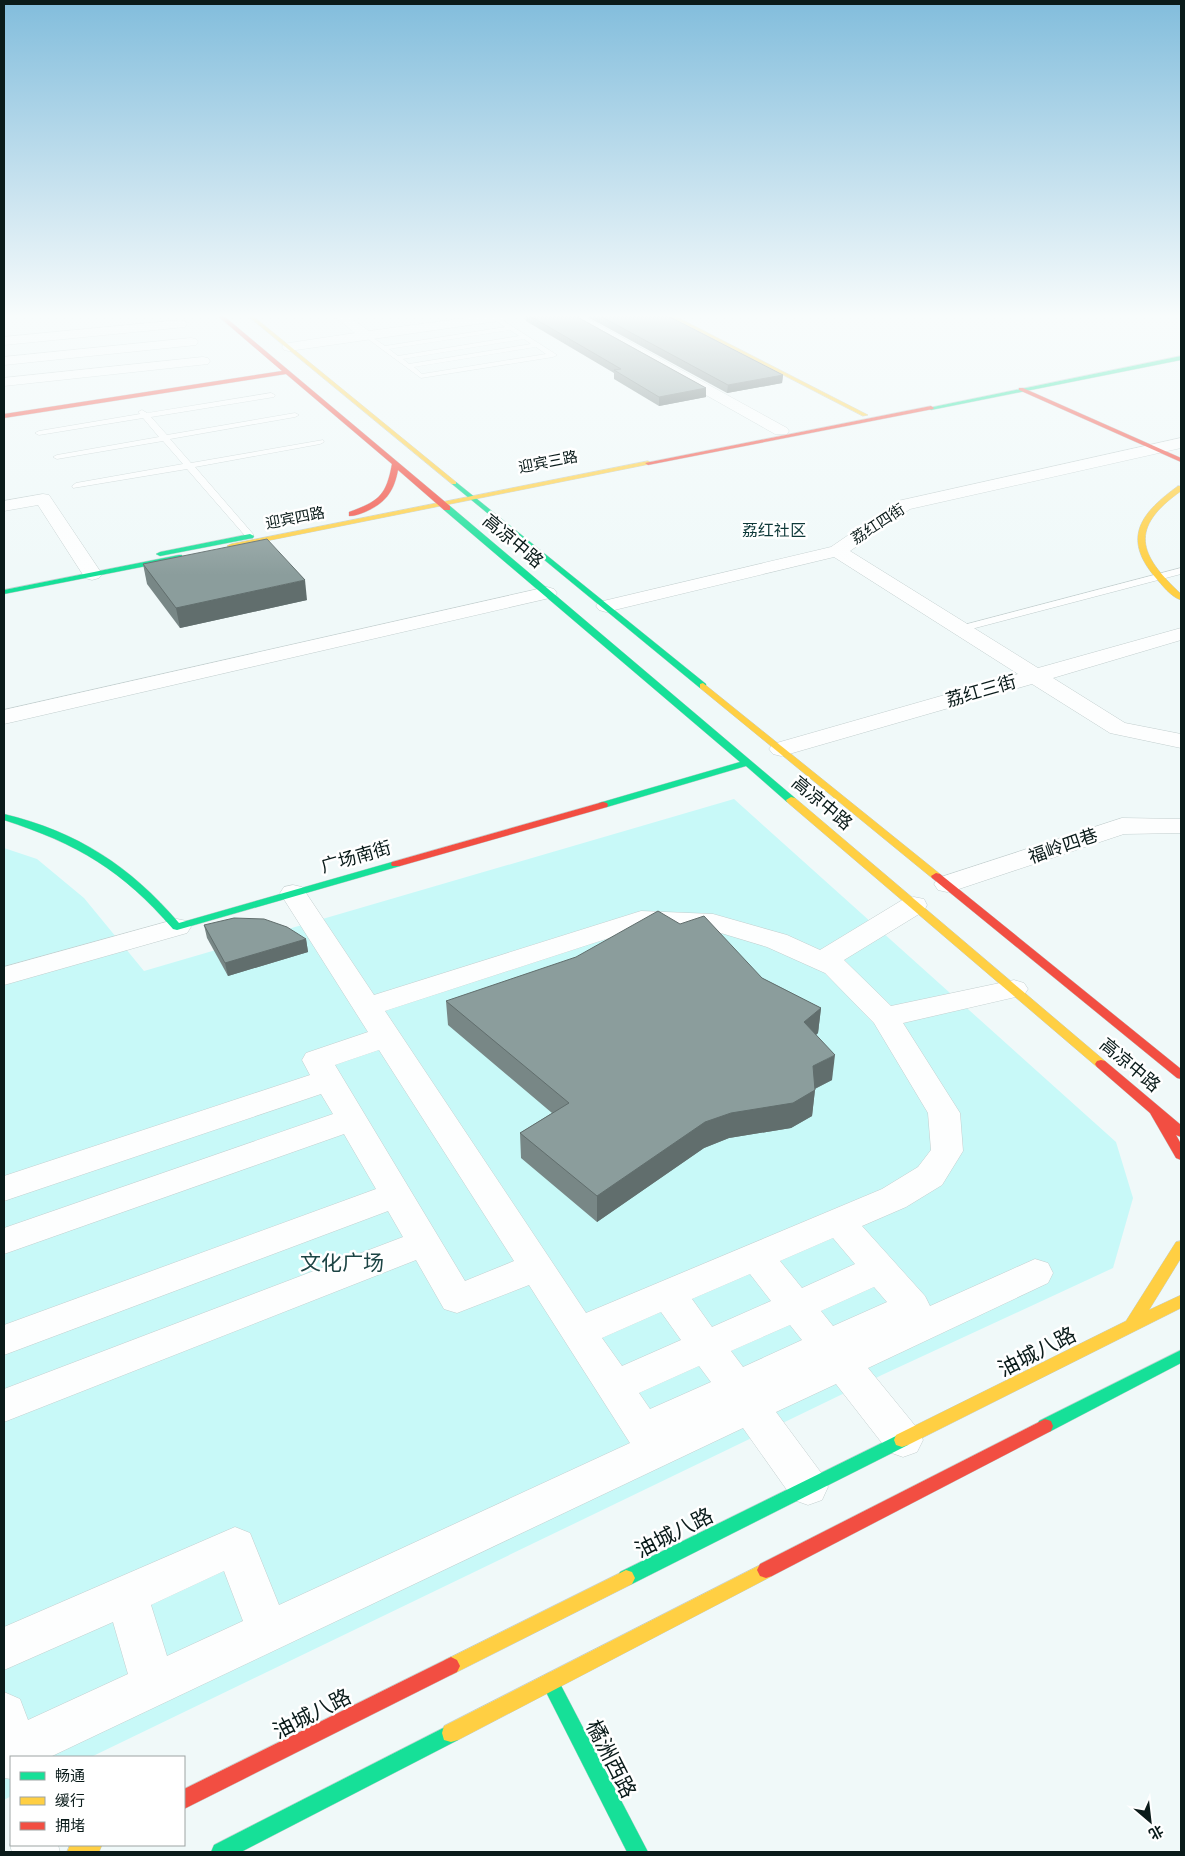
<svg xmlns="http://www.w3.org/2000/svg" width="1185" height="1856" font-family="Raleway,'Noto Sans SC',sans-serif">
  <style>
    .green { fill: #c8f9f8 }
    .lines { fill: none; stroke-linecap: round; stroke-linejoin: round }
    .lane-casing { stroke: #c3cfcf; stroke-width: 1 }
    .street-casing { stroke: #c3cfcf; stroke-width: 1 }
    .fast-casing { stroke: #c3cfcf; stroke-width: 1 }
    .slow-casing { stroke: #c3cfcf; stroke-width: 1 }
    .jam-casing { stroke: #c3cfcf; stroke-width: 1 }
    .lane { fill: #fdfefe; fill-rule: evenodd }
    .street { fill: #fdfefe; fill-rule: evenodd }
    .fast { fill: #16e098; fill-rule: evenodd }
    .slow { fill: #ffcf43; fill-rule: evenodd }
    .jam { fill: #f24e42; fill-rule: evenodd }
    .wall { fill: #788786 }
    .shaded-wall { fill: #616e6d }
    .building { fill: #8b9d9c; stroke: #616e6d }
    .labels { text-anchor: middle; stroke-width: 5; stroke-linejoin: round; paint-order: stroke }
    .far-street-label { font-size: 15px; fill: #0a1b1a; stroke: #fff }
    .far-quarter-label { font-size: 16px; fill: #0f3939; stroke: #fff }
    .street-label { font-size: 18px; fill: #0a1b1a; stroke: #fff }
    .near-park-label { font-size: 21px; fill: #1c4444; stroke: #fff }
    .near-street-label { font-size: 21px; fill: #0a1b1a; stroke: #fff }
  </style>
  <rect width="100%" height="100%" fill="#f0f9f9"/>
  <!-- green -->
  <path class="green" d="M734,799L1116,1142L1133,1198L1113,1268L884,1374L91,1757H11V1796L4,1800V848L37,859L84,898L144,971Z"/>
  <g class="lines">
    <defs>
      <g id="lane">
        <path d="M492,316H496L557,355L553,357L421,378L364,336L369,335L385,346L505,327L492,318ZM510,330L519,336L398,356L389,349ZM524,339L531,344L409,364L403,359ZM536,347L546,354L422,374L414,367Z"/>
        <path d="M271,393L275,395L274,397L151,417L167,435L295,413L299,415L295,417L170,439L191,463L323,440L324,442L320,444L195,467L253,534V538H247L187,469L73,488L72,486L76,483L183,464L163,441L57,459L53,457L57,455L159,437L143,418L39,435L35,433L39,431L140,414L138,412L142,410L147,413Z"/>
        <path d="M1181,568V574L960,632L955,629L956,627Z"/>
      </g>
      <g id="street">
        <path d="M334,316H348L369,331L480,316H512L505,320L289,351L284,350L282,347L284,344L289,343L355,333Z"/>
        <path d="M585,317L787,428L789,431L787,434H775L580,324L578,321L580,318Z"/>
        <path d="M180,320L185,321L187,324L185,327L4,345V337Z"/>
        <path d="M191,338L196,339L198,342L196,345L4,365V357Z"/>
        <path d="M203,357L208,358L210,361L208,364L4,386V378Z"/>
        <path d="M1181,438V448L910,509L850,551L1038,668L1181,628V640L1053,678L1125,723L1181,734V748L1110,733L1032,684L789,754L781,756L773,754L769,749L773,744L1018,674L834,557L606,612L599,610L596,606L599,602L831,547L898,501Z"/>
        <path d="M43,494L49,495L102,574L99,578L92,580L85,578L38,505L4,511V501Z"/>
        <path d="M547,587L554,589L557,593L554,597L4,724V710Z"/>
        <path d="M1122,818L1181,819V833L1124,834L956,890L947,892L938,890L934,884L938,878Z"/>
        <path d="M293,885L302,887L374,995L641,911L713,914L787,935L820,950L904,899L914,897L924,899L927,905L924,911L844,960L891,1006L1014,980L1024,983L1028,989L1024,995L903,1023L960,1113L963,1151L942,1185L906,1207L862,1226L925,1296L930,1306L1035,1259L1048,1263L1053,1273L1048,1283L868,1368L917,1428L923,1440L917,1452L903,1457L889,1452L836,1384L776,1412L822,1474L828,1487L822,1500L808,1505L794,1500L743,1428L50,1757H11V1779L4,1778V1692L20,1699L28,1720L128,1674L113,1622L4,1670V1627L235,1527L250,1533L279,1605L630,1443L529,1285L457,1313L444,1309L416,1260L4,1422V1389L403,1237L388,1211L4,1355V1325L376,1189L344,1134L4,1254V1228L333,1114L321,1094L4,1201V1176L310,1075L302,1060L306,1053L368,1032L280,893L284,887ZM643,927L711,930L767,947L825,973L874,1023L928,1113L931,1150L918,1167L882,1189L586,1313L385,1011ZM379,1050L514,1261L465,1281L335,1065ZM833,1238L855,1264L802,1288L780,1261ZM750,1274L771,1301L712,1327L692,1299ZM874,1287L887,1302L833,1326L821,1311ZM661,1312L681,1340L622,1366L602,1338ZM790,1325L802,1340L743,1367L731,1351ZM699,1366L711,1382L650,1409L639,1393ZM224,1571L243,1621L167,1656L151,1605Z"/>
        <path d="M177,919L187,921L191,927L187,933L4,985V967Z"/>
        <path d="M11,1841V1845H58L60,1852H12L10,1845Z"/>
      </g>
      <g id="fast">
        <path d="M1181,356V360L931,410L928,408Z"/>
        <path d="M452,482H456L706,684V688H700L452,484Z"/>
        <path d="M444,506H450L795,798L796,800L795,802H787L746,766L607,807H599L598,805L599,803L740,762L444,510Z"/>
        <path d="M250,534L254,536L253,538L160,556L156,554L160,552Z"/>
        <path d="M179,555H182V559L4,594V590Z"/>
        <path d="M4,814C78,832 130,866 179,923L392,862H400L401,864L400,866L177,930L173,929C122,870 78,844 4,820Z"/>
        <path d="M1181,1350V1363L1051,1431L1045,1433L1039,1431L1037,1426L1039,1421Z"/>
        <path d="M902,1433L908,1435L910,1440L908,1445L632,1584L626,1586L620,1584L617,1578L620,1572Z"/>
        <path d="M550,1673L556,1676L648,1852H627L544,1688L541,1682L544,1676Z"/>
        <path d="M451,1724L458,1726L460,1733L458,1740L241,1852H211L214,1845Z"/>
      </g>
      <g id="slow">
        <path d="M248,316H253L456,482V484H452Z"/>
        <path d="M669,316H675L868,415L863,416Z"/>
        <path d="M648,461L650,462V464L231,548L227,546L231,544Z"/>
        <path d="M1178,486H1181V491C1129,528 1138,554 1181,594V600C1171,597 1162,585 1155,577C1121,537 1142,512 1178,486Z"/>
        <path d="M703,683L940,874L941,876L940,878H932L700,688V684Z"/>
        <path d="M791,797L795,798L1105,1061L1107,1064L1105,1067H1097L787,802L786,800Z"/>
        <path d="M1181,1241V1258L1149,1310L1181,1295V1308L908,1445L902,1447L896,1445L894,1440L896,1435L1126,1321L1176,1242Z"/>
        <path d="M766,1562L772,1564L775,1570L772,1576L458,1740L451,1742L444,1740L442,1733L444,1726Z"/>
        <path d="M626,1570L632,1572L635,1578L632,1584L457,1672L451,1675L445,1672L442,1666L445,1660Z"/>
        <path d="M70,1845H102L99,1852H67Z"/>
      </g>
      <g id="jam">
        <path d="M218,316H224L450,506V510H444L398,470C394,491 386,503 365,512C360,514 355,516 349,516V512C379,501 386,496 392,464L286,374L4,418V414L282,371Z"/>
        <path d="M1019,388H1023L1181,458V462L1019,390Z"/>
        <path d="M931,406L934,408L933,409L648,465L645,463Z"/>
        <path d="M603,802L607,803L608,805L607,807L400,866H392L391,864L392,862Z"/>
        <path d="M936,873L940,874L1181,1069V1079L1177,1078L932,878L931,876Z"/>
        <path d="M1101,1060L1105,1061L1181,1125V1137L1176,1135L1181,1144V1160L1176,1158L1150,1113L1097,1067L1095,1064L1097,1061Z"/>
        <path d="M1045,1419L1051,1421L1053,1426L1051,1431L772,1576L766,1578L760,1576L757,1570L760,1564Z"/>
        <path d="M451,1657L457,1660L460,1666L457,1672L184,1809V1789Z"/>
      </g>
    </defs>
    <!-- lane casing -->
    <use href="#lane" class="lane-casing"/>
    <!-- street casing -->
    <use href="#street" class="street-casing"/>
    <!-- fast casing -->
    <use href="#fast" class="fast-casing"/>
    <!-- slow casing -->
    <use href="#slow" class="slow-casing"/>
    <!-- jam casing -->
    <use href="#jam" class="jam-casing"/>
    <!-- lane -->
    <use href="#lane" class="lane"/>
    <!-- street -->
    <use href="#street" class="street"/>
    <!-- fast -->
    <use href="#fast" class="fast"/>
    <!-- slow -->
    <use href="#slow" class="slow"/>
    <!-- jam -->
    <use href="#jam" class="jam"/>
  </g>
  <!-- wall -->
  <g class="wall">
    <path d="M525,316H585L578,317L706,388V397L659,406L614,379V373L526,321Z"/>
    <path d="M586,316H668L783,375L782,383L727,393Z"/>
    <path d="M143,564L307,600L180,628L147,584Z"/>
    <path d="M204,925L306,939L308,952L228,976L207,938Z"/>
    <path d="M762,978L821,1008L818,1033L816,1035L832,1080L815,1089L812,1116L791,1128L729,1138L704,1148L597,1222L521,1158L520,1133L552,1113L448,1025L446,1001Z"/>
  </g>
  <!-- shaded-wall -->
  <g class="shaded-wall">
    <path d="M783,375L782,383L727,393L728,385Z"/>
    <path d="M706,388V397L659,406V397Z"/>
    <path d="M305,580L307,600L180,628L176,608Z"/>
    <path d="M306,939L308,952L228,976L225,963Z"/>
    <path d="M821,1008L818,1033L802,1047L804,1022Z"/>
    <path d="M835,1055L832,1080L810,1091L813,1066Z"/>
    <path d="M815,1090L812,1116L791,1128L729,1138L704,1148L597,1222V1196L705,1122L731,1113Z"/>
  </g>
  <!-- building -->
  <g class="building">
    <path d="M530,316H577L579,318L706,388L659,397L614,370L621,369Z"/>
    <path d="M600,316H668L783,375L728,385Z"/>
    <path d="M267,539L305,580L176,608L143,564Z"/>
    <path d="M658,911L680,924L704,916L762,978L821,1008L804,1022L835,1055L813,1066L815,1090L793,1103L731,1113L705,1122L597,1196L520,1133L569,1103L446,1001L576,957Z"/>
    <path d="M234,918L264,919L287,927L306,939L225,963L204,925Z"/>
  </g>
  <!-- sky -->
  <linearGradient id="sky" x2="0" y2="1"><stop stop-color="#82bddc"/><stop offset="0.55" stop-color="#f8fcfc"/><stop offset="1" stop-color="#f8fcfc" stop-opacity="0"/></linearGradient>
  <rect width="1185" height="575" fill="url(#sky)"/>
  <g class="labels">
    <!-- far-street labels -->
    <g class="far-street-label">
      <text transform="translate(548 462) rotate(-11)" y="5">迎宾三路</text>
      <text transform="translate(295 518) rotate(-11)" y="5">迎宾四路</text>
      <text transform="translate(878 524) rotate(-33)" y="5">荔红四街</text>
    </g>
    <!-- far-quarter labels -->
    <g class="far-quarter-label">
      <text x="774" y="536">荔红社区</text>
    </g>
    <!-- street labels -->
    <g class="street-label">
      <text transform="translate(513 541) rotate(40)" y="6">高凉中路</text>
      <text transform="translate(981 691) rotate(-16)" y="6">荔红三街</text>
      <text transform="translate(822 803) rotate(40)" y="6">高凉中路</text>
      <text transform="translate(1063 846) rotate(-19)" y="6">福岭四巷</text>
      <text transform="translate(356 857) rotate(-16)" y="6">广场南街</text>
      <text transform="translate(1130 1065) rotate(40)" y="6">高凉中路</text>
    </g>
    <!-- near-park labels -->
    <g class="near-park-label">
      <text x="342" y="1270">文化广场</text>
    </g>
    <!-- near-street labels -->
    <g class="near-street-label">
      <text transform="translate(1037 1352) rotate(-27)" y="7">油城八路</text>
      <text transform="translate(674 1533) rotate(-27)" y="7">油城八路</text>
      <text transform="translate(312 1714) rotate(-27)" y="7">油城八路</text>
      <text transform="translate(611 1759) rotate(63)" y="7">橘洲西路</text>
    </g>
  </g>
  <!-- border -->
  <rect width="1185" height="1856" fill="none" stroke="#0a1b1a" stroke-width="10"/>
  <!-- legend -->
  <rect x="10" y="1756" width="175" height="90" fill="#ffffff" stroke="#9da4a3"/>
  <rect x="20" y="1772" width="25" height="8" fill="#16e098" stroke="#9da4a3"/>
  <text x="55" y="1781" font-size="15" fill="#0a1b1a">畅通</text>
  <rect x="20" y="1797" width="25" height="8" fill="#ffcf43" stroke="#9da4a3"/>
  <text x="55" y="1806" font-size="15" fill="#0a1b1a">缓行</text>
  <rect x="20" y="1822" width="25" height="8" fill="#f24e42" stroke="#9da4a3"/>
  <text x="55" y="1831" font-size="15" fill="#0a1b1a">拥堵</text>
  <!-- north arrow -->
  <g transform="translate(1150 1821) rotate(152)" stroke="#ffffff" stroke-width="4" paint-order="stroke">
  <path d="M0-4L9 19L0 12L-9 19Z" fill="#0a1b1a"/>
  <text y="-8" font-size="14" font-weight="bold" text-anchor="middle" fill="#0a1b1a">北</text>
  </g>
</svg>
